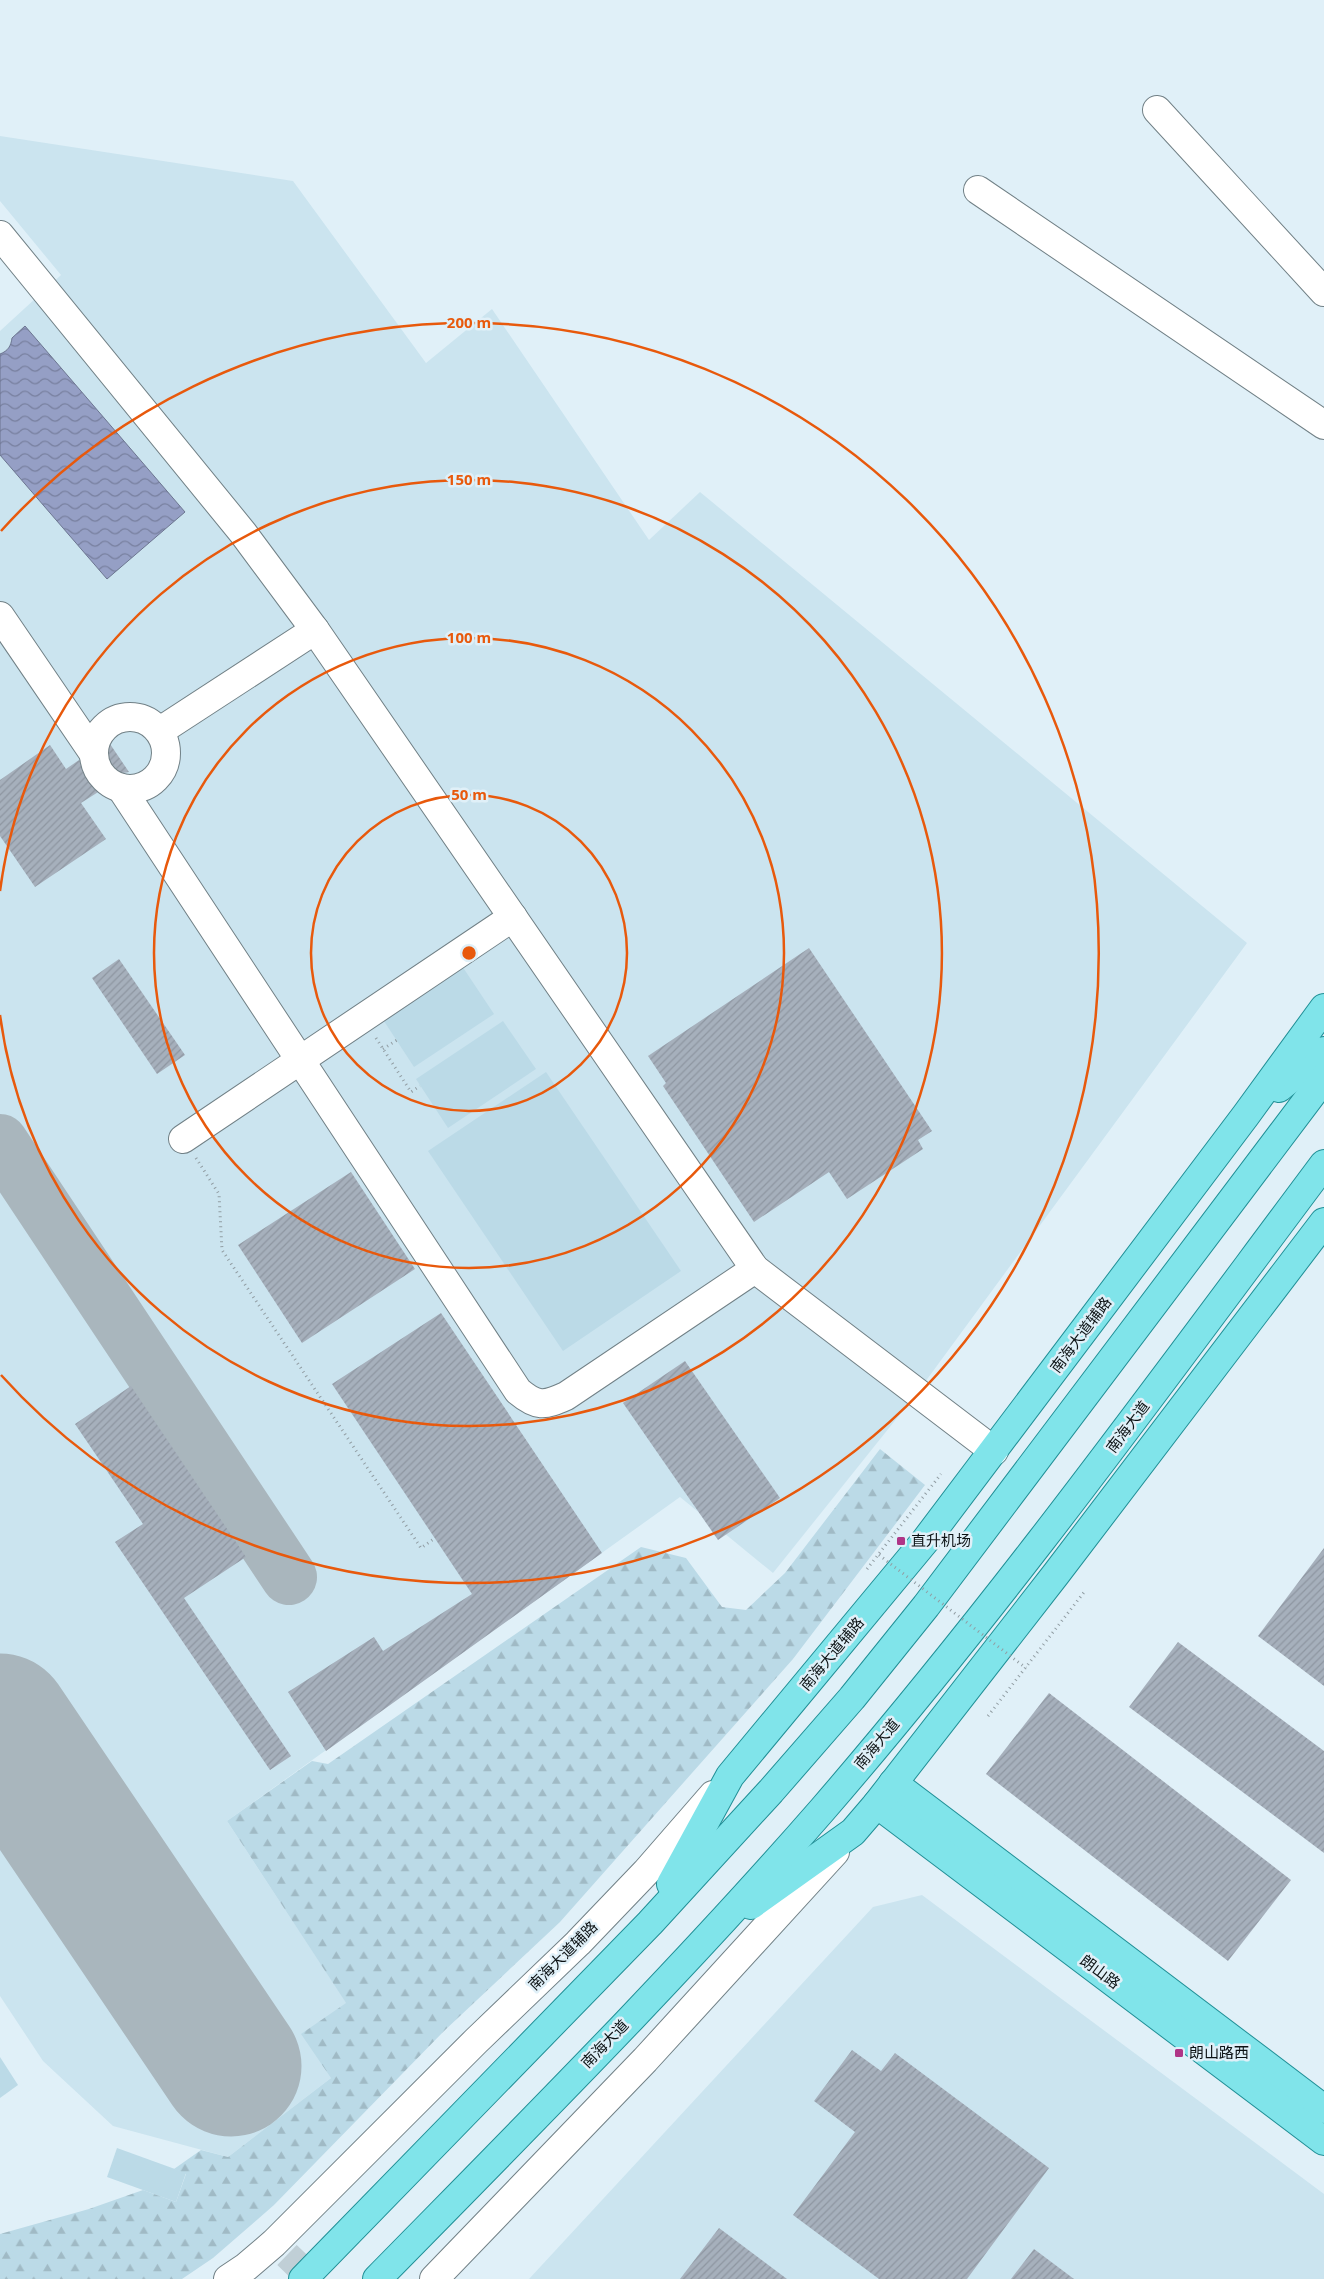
<svg xmlns="http://www.w3.org/2000/svg" width="1324" height="2279" font-family="'Noto Sans','Noto Sans SC',sans-serif">
  <style>
    .built { fill: #cbe4ef }
    .green { fill: #bbdae7 }
    .forest { fill: url(#forest-firs) }
    .water { fill: url(#water-waves); stroke: #6c7590 }
    .lines { fill: none; stroke-linecap: round; stroke-linejoin: round }
    .taxiway { stroke: #a9b6bd; stroke-width: 56 }
    .runway { stroke: #a9b6bd; stroke-width: 141 }
    .building { fill: url(#building-hatch) }
    .minor-tunnel { stroke: #c0cfd6; stroke-width: 28; stroke-dasharray: 28 14; stroke-linecap: butt }
    .minor-casing { stroke: #718086; stroke-width: 30 }
    .major-casing { stroke: #208f96; stroke-width: 30 }
    .path { stroke: #919da3; stroke-width: 3; stroke-dasharray: 1 4; stroke-linecap: butt }
    .minor { stroke: #fff; stroke-width: 28 }
    .major { stroke: #80e4ea; stroke-width: 28 }
    .path-bridge { stroke: #919da3; stroke-width: 3; stroke-dasharray: 1 4; stroke-linecap: butt }
    .ring { fill: none; stroke: #e8590c; stroke-width: 2.5 }
    .poi-dot { fill: #af3587; stroke: #e0f0f8; stroke-width: 2 }
    .labels { text-anchor: middle; stroke-width: 5; stroke-linejoin: round; paint-order: stroke }
    .street-label { font-size: 15px; fill: #0c1214; stroke: #e0f0f8 }
    .poi-label { font-size: 15px; fill: #0c1214; stroke: #e0f0f8; text-anchor: start }
    .centre { fill: #e8590c; stroke: #e0f0f8; stroke-width: 2.5 }
    .ring-label { font-size: 15px; text-anchor: middle; font-weight: bold; fill: #e8590c; stroke: #e0f0f8; stroke-width: 5; stroke-linejoin: round; paint-order: stroke }
  </style>
  <defs>
    <pattern id="forest-firs" width="22" height="20" patternUnits="userSpaceOnUse" patternTransform="scale(1.25)"><rect width="22" height="20" fill="#bbdae7"/><path d="M5 1l3.5 6h-7zM16 11l3.5 6h-7z" fill="#a0bac5"/></pattern>
    <pattern id="water-waves" width="16" height="10" patternUnits="userSpaceOnUse" patternTransform="scale(1.25)"><rect width="16" height="10" fill="#959fc5"/><path d="M0 5q4-4 8 0t8 0" fill="none" stroke="#78809f"/></pattern>
    <pattern id="building-hatch" width="6" height="6" patternUnits="userSpaceOnUse" patternTransform="scale(1.25)"><rect width="6" height="6" fill="#a6b0bc"/><path d="M-1 1l2-2M0 6l6-6M5 7l2-2" fill="none" stroke="#8e96a1"/></pattern>
  </defs>
  <rect width="100%" height="100%" fill="#e0f0f8"/>
  <!-- built -->
  <g class="built">
    <path d="M0,136L293,181L426,363L492,309L649,540L700,492L1247,943L917,1393L773,1573L680,1497L227,1821L347,2004L331,2078L228,2157L113,2126L43,2061L0,1996V331L61,275L0,201Z"/>
    <path d="M922,1895L1324,2194V2279H529L873,1907Z"/>
  </g>
  <!-- green -->
  <g class="green">
    <path d="M462,966L494,1014L414,1067L382,1018Z"/>
    <path d="M503,1021L536,1069L448,1128L416,1079Z"/>
    <path d="M546,1072L681,1271L563,1351L428,1151Z"/>
    <path d="M0,2057L18,2085L0,2098Z"/>
    <path d="M117,2148L186,2173L176,2202L107,2177Z"/>
  </g>
  <!-- forest -->
  <path class="forest" d="M880,1449L925,1485L793,1659L560,1922L444,2031L274,2205L213,2258L182,2279H0V2234L89,2209L143,2190L176,2202L186,2174L174,2169L201,2150L228,2157L331,2078L301,2034L346,2003L227,1821L312,1761L328,1764L641,1547L686,1558L722,1607L746,1610L785,1573Z"/>
  <!-- water -->
  <path class="water" d="M25,326L185,512L107,579L0,455V354C8,351 11,346 12,338Z"/>
  <g class="lines">
    <!-- taxiway -->
    <path class="taxiway" d="M0,1142L289,1577"/>
    <!-- runway -->
    <path class="runway" d="M0,1724L231,2066"/>
  </g>
  <!-- building -->
  <g class="building">
    <path d="M108,741L129,772L112,775L106,787L81,803L106,839L35,887L0,836V780L50,745L66,769L79,760L88,768L96,769L102,767L108,760L109,752L105,743Z"/>
    <path d="M809,948L932,1131L918,1140L923,1149L847,1199L829,1172L754,1222L663,1086L666,1083L648,1056Z"/>
    <path d="M119,959L185,1055L157,1074L92,978Z"/>
    <path d="M351,1172L415,1269L302,1343L238,1245Z"/>
    <path d="M441,1313L602,1553L326,1751L288,1692L374,1637L383,1651L472,1594L332,1384Z"/>
    <path d="M685,1361L780,1498L718,1540L623,1403Z"/>
    <path d="M131,1386L246,1557L184,1598L291,1756L270,1770L115,1542L143,1524L75,1424Z"/>
    <path d="M1324,1548V1686L1258,1636Z"/>
    <path d="M1178,1642L1324,1751V1853L1129,1707Z"/>
    <path d="M1049,1693L1291,1880L1228,1961L986,1774Z"/>
    <path d="M852,2050L881,2071L895,2053L1049,2168L967,2279H879L793,2215L855,2132L814,2101Z"/>
    <path d="M719,2228L787,2279H680Z"/>
    <path d="M1034,2249L1074,2279H1011Z"/>
  </g>
  <g class="lines">
    <!-- minor-tunnel -->
    <path class="minor-tunnel" d="M287,2255L312,2279"/>
    <defs>
      <g id="minor">
        <path d="M1157,110L1324,292"/>
        <path d="M978,190L1324,425"/>
        <path d="M0,235L243,533L315,630L755,1269L994,1451"/>
        <path d="M0,616L94,754"/>
        <circle cx="130" cy="753" r="36"/>
        <path d="M160,731L315,630"/>
        <path d="M121,788L518,1391C537,1407 544,1406 566,1396L755,1269"/>
        <path d="M183,1139L513,917"/>
        <path d="M228,2279L246,2267L274,2243L476,2041L578,1943L646,1872L713,1795"/>
        <path d="M434,2279L645,2060L835,1852"/>
      </g>
      <g id="major">
        <path d="M1279,1088L1324,1051"/>
        <path d="M893,1783L1324,2109"/>
        <path d="M877,1804L1324,2141"/>
        <path d="M671,1884L730,1776L925,1541L1246,1115L1324,1008"/>
        <path d="M751,1905L853,1832L877,1804L1056,1574L1324,1222"/>
        <path d="M303,2279L650,1923L771,1791L852,1698L926,1606L1324,1078"/>
        <path d="M377,2279C528,2125 681,1972 823,1809C1001,1603 1161,1382 1324,1164"/>
      </g>
    </defs>
    <!-- minor casing -->
    <use href="#minor" class="minor-casing"/>
    <!-- major casing -->
    <use href="#major" class="major-casing"/>
    <!-- path -->
    <g class="path">
      <path d="M376,1038L411,1092L420,1086"/>
      <path d="M383,1049L397,1040"/>
      <path d="M196,1158L219,1194L222,1250L421,1548L435,1538"/>
      <path d="M867,1569L941,1474"/>
      <path d="M988,1716L1085,1591"/>
    </g>
    <!-- minor -->
    <use href="#minor" class="minor"/>
    <!-- major -->
    <use href="#major" class="major"/>
    <!-- path-bridge -->
    <path class="path-bridge" d="M879,1555L1026,1668"/>
  </g>
  <!-- distance rings -->
  <g class="ring">
    <circle cx="469" cy="953" r="158"/>
    <circle cx="469" cy="953" r="315"/>
    <path d="M0 891A473 473 0 1 1 0 1015"/>
    <path d="M1 531A630 630 0 1 1 1 1375"/>
  </g>
  <!-- markers -->
  <g class="poi-dot">
    <rect x="896" y="1536" width="10" height="10" rx="2.5"/>
    <rect x="1174" y="2048" width="10" height="10" rx="2.5"/>
  </g>
  <g class="labels">
    <!-- street labels -->
    <g class="street-label">
      <text transform="translate(1081 1335) rotate(-53)" y="5">南海大道辅路</text>
      <text transform="translate(1128 1427) rotate(-53)" y="5">南海大道</text>
      <text transform="translate(832 1654) rotate(-50)" y="5">南海大道辅路</text>
      <text transform="translate(877 1744) rotate(-50)" y="5">南海大道</text>
      <text transform="translate(563 1956) rotate(-45)" y="5">南海大道辅路</text>
      <text transform="translate(1100 1972) rotate(37)" y="5">朗山路</text>
      <text transform="translate(605 2044) rotate(-46)" y="5">南海大道</text>
    </g>
    <!-- poi labels -->
    <g class="poi-label">
      <text x="911" y="1546">直升机场</text>
      <text x="1189" y="2058">朗山路西</text>
    </g>
  </g>
  <circle cx="469" cy="953" r="8" class="centre"/>
  <g class="ring-label">
    <text x="469" y="328">200 m</text>
    <text x="469" y="485">150 m</text>
    <text x="469" y="643">100 m</text>
    <text x="469" y="800">50 m</text>
  </g>
</svg>
